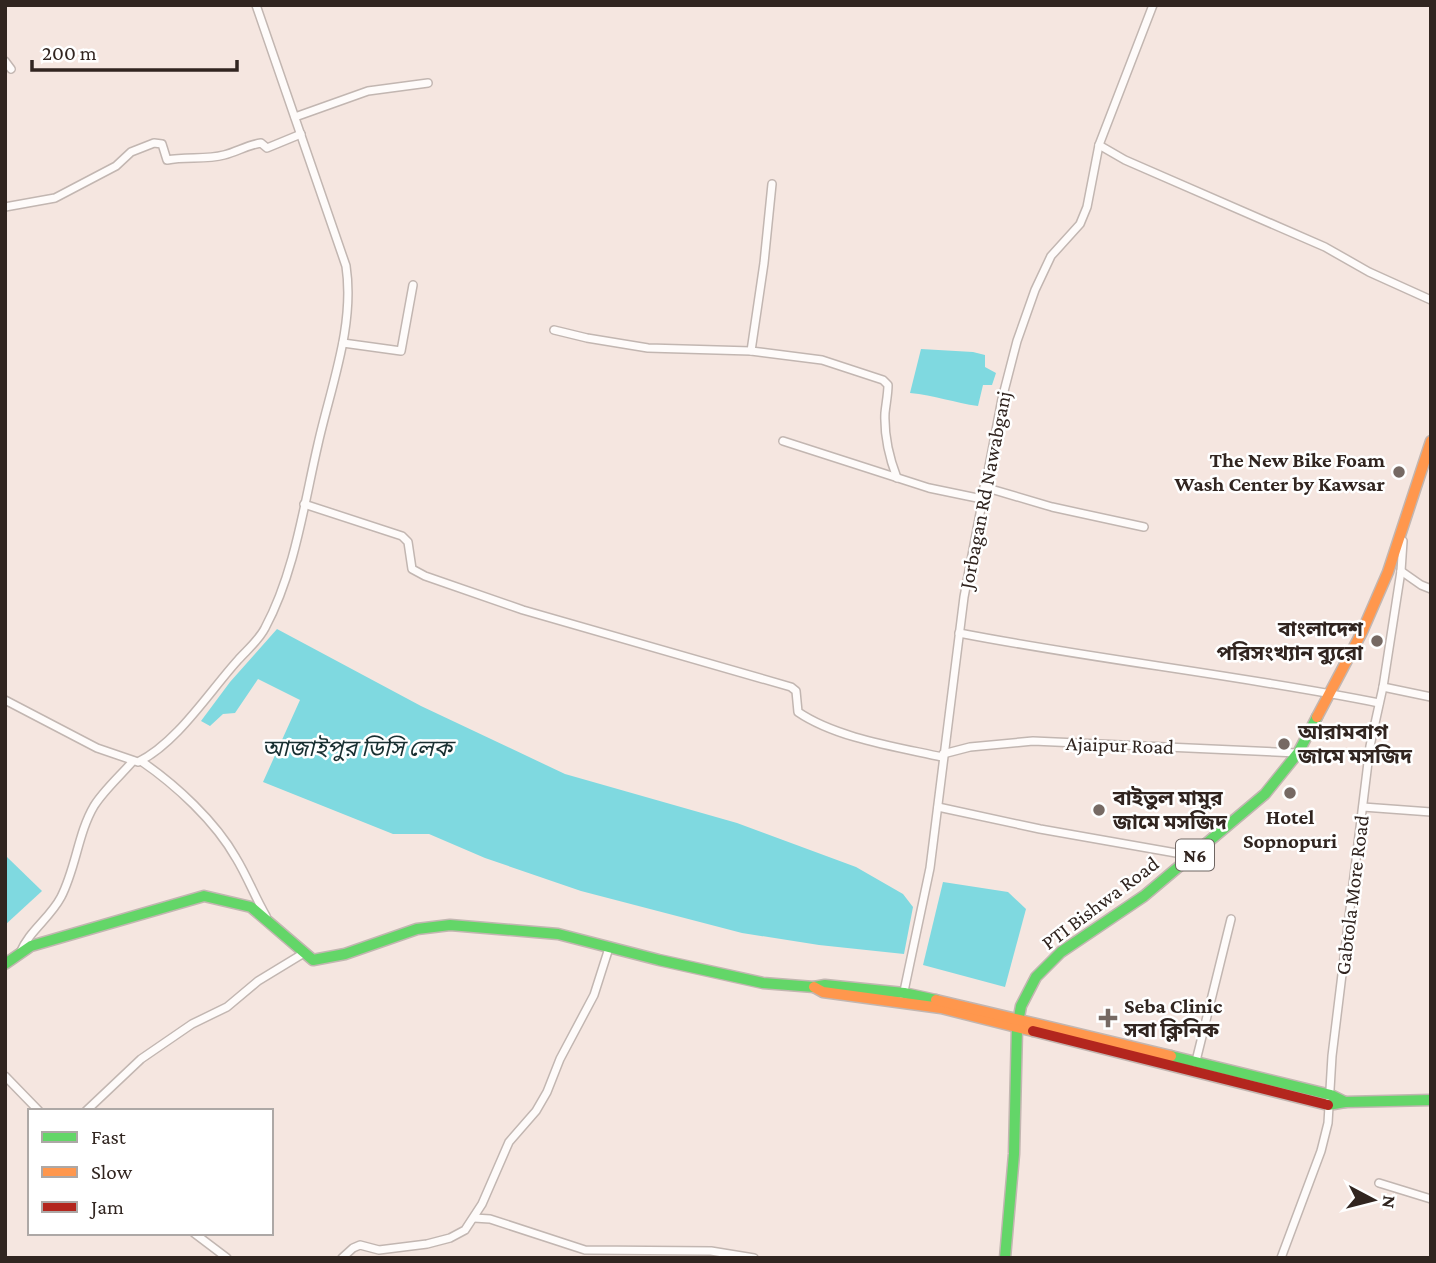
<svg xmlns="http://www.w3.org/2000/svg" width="1436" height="1263" font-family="'Crimson Pro','Noto Sans Bengali',serif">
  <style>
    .water { fill: #7fd9e0 }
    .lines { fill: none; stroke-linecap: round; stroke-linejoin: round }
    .street-casing { stroke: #c2b6b1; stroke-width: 10 }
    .fast-casing { stroke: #c2b6b1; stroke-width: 13 }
    .slow-casing { stroke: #c2b6b1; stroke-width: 13 }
    .jam-casing { stroke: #c2b6b1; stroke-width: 13 }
    .street { stroke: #fefbfa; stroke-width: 7 }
    .fast { stroke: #63d668; stroke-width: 10 }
    .slow { stroke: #ff974d; stroke-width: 10 }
    .jam { stroke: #b3261e; stroke-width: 10 }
    .poi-dot { fill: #766963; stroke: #fff; stroke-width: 2.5 }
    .labels { text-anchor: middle; stroke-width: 5; stroke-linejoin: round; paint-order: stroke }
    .shield { fill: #fff; stroke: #6f6663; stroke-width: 2 }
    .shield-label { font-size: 19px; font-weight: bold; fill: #312520 }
    .poi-label { font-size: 21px; font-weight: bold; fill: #312520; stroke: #fff; text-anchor: start }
    .street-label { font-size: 21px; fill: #312520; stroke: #fff }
    .water-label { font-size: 23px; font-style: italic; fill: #182f31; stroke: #fff }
  </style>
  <rect width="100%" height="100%" fill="#f5e6e0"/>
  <!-- water -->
  <g class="water">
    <path d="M921,349L973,352L985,355V367L996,373L992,385H983L978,406C955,403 934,395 910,393Z"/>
    <path d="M277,629L421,706L565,774L737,823L856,867L903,894L913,907L904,954L819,945L742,933L581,891L485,858L429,834H393L263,782L300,700L258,679L235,713L223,714L210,726L201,721L230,682Z"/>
    <path d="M7,857L42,891L5,925V859Z"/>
    <path d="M943,882L1008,892L1026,909L1005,987L923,965Z"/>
  </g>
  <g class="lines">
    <defs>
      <g id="street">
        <path d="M5,61L11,69"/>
        <path d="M295,117L368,91L428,83"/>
        <path d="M1099,145L1125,160L1325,247L1369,272L1431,300"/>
        <path d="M5,207L55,198L116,166L131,152L154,143L162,144L167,160C186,156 205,160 224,155C237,152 247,145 261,143L267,148L301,134"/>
        <path d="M554,330L587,338L648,348L751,351L822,360L883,380L888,385C888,394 886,403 885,413C884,436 889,457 897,478"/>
        <path d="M343,343L401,351L413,285"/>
        <path d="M751,351L764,263L772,184"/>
        <path d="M783,441L929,488L982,499"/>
        <path d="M984,487L1052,507L1144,527"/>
        <path d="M304,504L402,536L408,542L412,569L425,576L523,610L791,687L796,691L798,712C836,738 897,747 942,757"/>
        <path d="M1401,571L1421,585L1431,589"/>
        <path d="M959,633C1098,660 1240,675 1379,703"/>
        <path d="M1383,687L1431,697"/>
        <path d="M5,700L97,748L138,762C177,743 209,692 238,660C247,650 259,640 265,628C295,572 304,504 318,444C331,386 355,325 346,266L256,5"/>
        <path d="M943,754L970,747L1033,741L1297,753"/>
        <path d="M141,761C176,785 215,821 236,858C247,876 255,897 266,916"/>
        <path d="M938,807L1040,829L1193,856"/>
        <path d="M1363,807L1431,812"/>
        <path d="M20,953C29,931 50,918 61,897C76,868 78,833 94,806C104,790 121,775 133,761"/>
        <path d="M903,996L930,868L964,597L1002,399L1017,341L1035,290L1051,256L1080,224L1087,207L1099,145L1153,5"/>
        <path d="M1195,1065L1231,919"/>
        <path d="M5,1076L39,1111"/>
        <path d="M86,1111L141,1059L192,1024L227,1007L258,981L304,953"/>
        <path d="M1379,1183L1431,1199"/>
        <path d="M474,1218L490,1219L585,1250L711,1251L754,1258"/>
        <path d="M194,1233L227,1258"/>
        <path d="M342,1258L353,1248L360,1245L379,1250L427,1244L450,1238L465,1230L482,1204L509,1142L536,1111L547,1092L560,1059L594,995L609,948"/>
        <path d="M1281,1258L1321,1151L1328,1123L1332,1056L1370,746L1383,687L1401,571L1403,541"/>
      </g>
      <g id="fast">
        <path d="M5,964L31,946L204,896L251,907L313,960L345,954L417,929L450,925L558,934L659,960L763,983L814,987L825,985L904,993L936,1000"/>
        <path d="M1171,1056L1331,1095L1345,1102"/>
        <path d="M1328,1105L1345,1102L1431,1100"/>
        <path d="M1005,1258L1014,1154L1017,1028L1021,1006L1036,977L1061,952L1144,896L1265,794L1298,753L1317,717"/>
      </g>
      <g id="slow">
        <path d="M1317,717L1362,632L1388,572L1431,441"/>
        <path d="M814,987L823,992L941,1008L1033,1031"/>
        <path d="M936,1000L1171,1056"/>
      </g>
      <path id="jam" d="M1033,1031L1328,1105"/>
    </defs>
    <!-- street casing -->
    <use href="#street" class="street-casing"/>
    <!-- fast casing -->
    <use href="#fast" class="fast-casing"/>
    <!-- slow casing -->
    <use href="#slow" class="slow-casing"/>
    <!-- jam casing -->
    <use href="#jam" class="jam-casing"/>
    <!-- street -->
    <use href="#street" class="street"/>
    <!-- fast -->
    <use href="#fast" class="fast"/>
    <!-- slow -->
    <use href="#slow" class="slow"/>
    <!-- jam -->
    <use href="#jam" class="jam"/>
  </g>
  <!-- markers -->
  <g class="poi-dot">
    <circle cx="1399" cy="472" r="7"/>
    <circle cx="1377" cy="641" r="7"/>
    <circle cx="1284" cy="744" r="7"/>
    <circle cx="1290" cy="793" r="7"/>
    <circle cx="1099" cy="810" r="7"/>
    <path d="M1104.5 1007.5h7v7h7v7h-7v7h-7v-7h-7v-7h7z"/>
  </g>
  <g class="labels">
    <!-- shield labels -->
    <rect class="shield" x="1176" y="839.5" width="38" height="31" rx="5"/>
    <g class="shield-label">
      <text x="1195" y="862">N6</text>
    </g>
    <!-- poi labels -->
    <g class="poi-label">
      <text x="1385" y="467" text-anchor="end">The New Bike Foam<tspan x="1385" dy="24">Wash Center by Kawsar</tspan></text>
      <text x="1363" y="636" text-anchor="end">বাংলাদেশ<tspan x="1363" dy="24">পরিসংখ্যান ব্যুরো</tspan></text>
      <text x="1298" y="739">আরামবাগ<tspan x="1298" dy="24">জামে মসজিদ</tspan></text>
      <text x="1113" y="805">বাইতুল মামুর<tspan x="1113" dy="24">জামে মসজিদ</tspan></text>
      <text x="1290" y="824" text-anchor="middle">Hotel<tspan x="1290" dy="24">Sopnopuri</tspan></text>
      <text x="1124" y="1013">Seba Clinic<tspan x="1124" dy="24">সবা ক্লিনিক</tspan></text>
    </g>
    <!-- street labels -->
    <g class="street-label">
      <text transform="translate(985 490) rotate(-79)" y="7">Jorbagan Rd Nawabganj</text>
      <text transform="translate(1120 745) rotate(2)" y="7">Ajaipur Road</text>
      <text transform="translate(1352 895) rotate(-83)" y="7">Gabtola More Road</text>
      <text transform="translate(1100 903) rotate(-37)" y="7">PTI Bishwa Road</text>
    </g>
    <!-- water labels -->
    <g class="water-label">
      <text x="357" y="756">আজাইপুর ডিসি লেক</text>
    </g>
  </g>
  <!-- border -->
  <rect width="1436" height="1263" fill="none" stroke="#312520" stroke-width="14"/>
  <!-- legend -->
  <rect x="28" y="1109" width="245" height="126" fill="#ffffff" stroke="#ada8a6" stroke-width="2"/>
  <rect x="42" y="1132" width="35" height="10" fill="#63d668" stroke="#ada8a6" stroke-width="2"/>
  <text x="91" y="1144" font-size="21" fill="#312520">Fast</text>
  <rect x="42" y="1167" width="35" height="10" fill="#ff974d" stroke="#ada8a6" stroke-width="2"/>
  <text x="91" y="1179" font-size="21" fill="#312520">Slow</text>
  <rect x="42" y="1202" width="35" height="10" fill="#b3261e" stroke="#ada8a6" stroke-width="2"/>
  <text x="91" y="1214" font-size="21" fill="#312520">Jam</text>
  <!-- north arrow -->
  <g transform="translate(1373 1200) rotate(97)" stroke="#ffffff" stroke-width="5" paint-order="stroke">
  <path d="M0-5L12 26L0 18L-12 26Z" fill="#312520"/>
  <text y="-10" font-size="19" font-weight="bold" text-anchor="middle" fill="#312520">N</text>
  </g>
  <!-- scale -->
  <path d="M32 60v10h205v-10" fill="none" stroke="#312520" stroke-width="3.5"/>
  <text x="42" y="60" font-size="21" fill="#312520" stroke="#ffffff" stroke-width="5" paint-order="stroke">200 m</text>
</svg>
